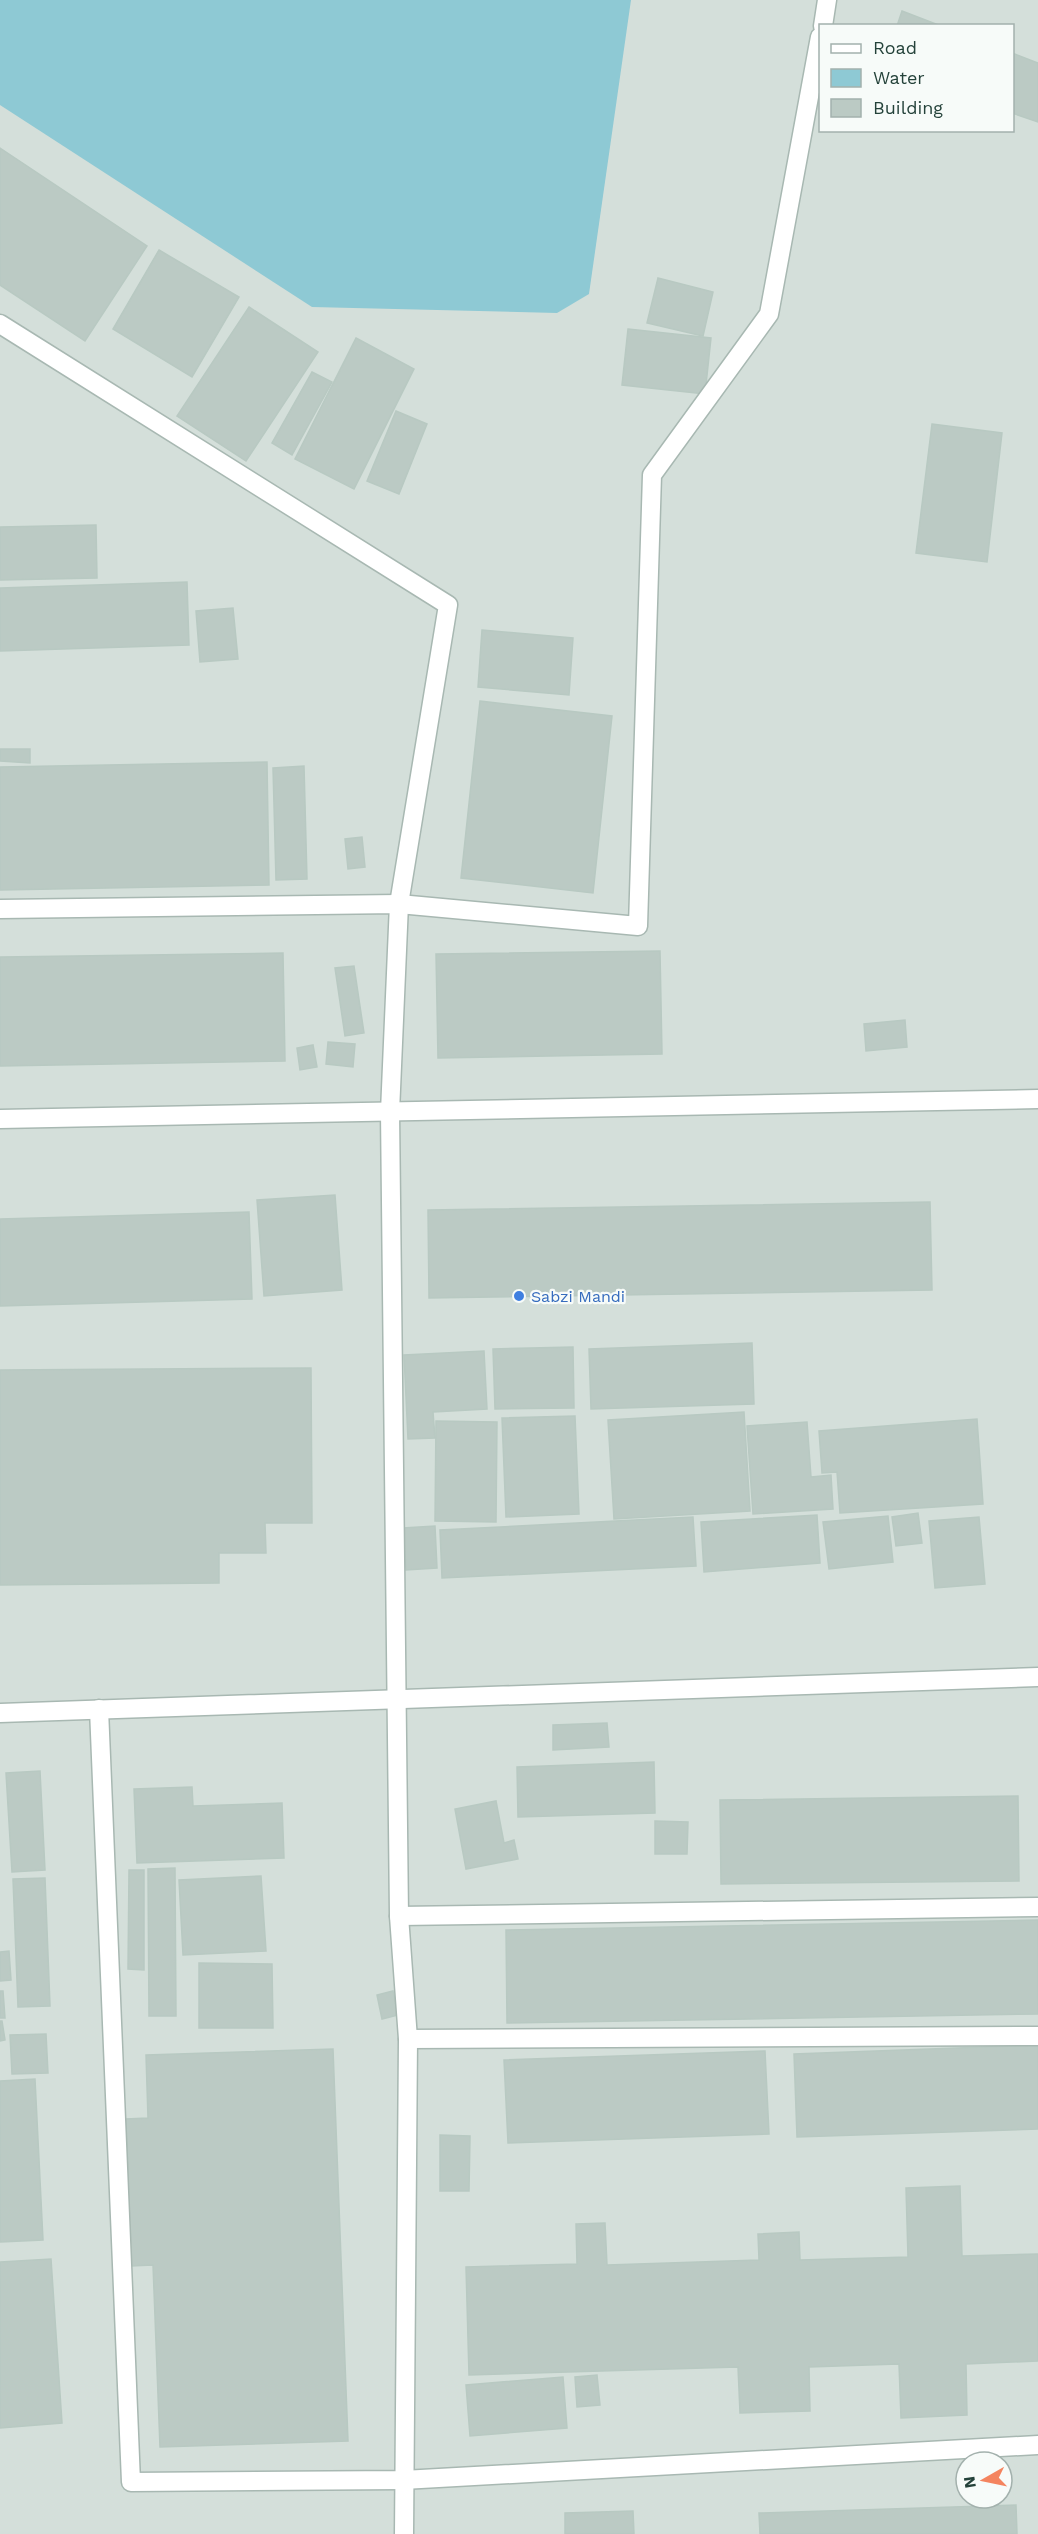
<svg xmlns="http://www.w3.org/2000/svg" width="1038" height="2534" font-family="'Work Sans',sans-serif">
  <style>
    .built { fill: #d4dfda; fill-rule: evenodd }
    .water { fill: #8ec9d4 }
    .building { fill: #bbcac4; stroke: #b8c9c2; stroke-width: 1.5 }
    .lines { fill: none; stroke-linecap: round; stroke-linejoin: round }
    .minor-casing { stroke: #a8b8b2; stroke-width: 21 }
    .minor { stroke: #fff; stroke-width: 18 }
    .shop-dot { fill: #3f7fe0; stroke: #f7fbf9; stroke-width: 2 }
    .labels { text-anchor: middle; stroke-width: 4.5; stroke-linejoin: round; paint-order: stroke }
    .shop-label { font-size: 16px; fill: #366cbe; stroke: #f7fbf9; text-anchor: start }
  </style>
  <rect width="100%" height="100%" fill="#e6efeb"/>
  <!-- built -->
  <path class="built" d="M0,0H1038V2534H0ZM820,26H1012V130H820ZM966,2462H1002V2498H966Z"/>
  <!-- water -->
  <path class="water" d="M0,0H631L589,294L557,313L312,307L0,105Z"/>
  <!-- building -->
  <g class="building">
    <path d="M902,11L941,26H897Z"/>
    <path d="M1012,53L1038,63V122L1012,113Z"/>
    <path d="M0,148L147,246L85,341L0,285Z"/>
    <path d="M159,250L239,297L192,377L113,329Z"/>
    <path d="M658,278L713,292L703,336L647,323Z"/>
    <path d="M249,307L318,352L246,461L177,416Z"/>
    <path d="M628,329L711,338L705,394L622,385Z"/>
    <path d="M356,338L414,369L354,489L295,459Z"/>
    <path d="M312,372L332,382L292,455L272,443Z"/>
    <path d="M396,411L427,424L399,494L367,481Z"/>
    <path d="M932,424L1002,433L987,562L916,553Z"/>
    <path d="M96,525L97,578L0,580V527Z"/>
    <path d="M187,582L189,645L0,651V588Z"/>
    <path d="M233,608L238,659L200,662L196,611Z"/>
    <path d="M482,630L573,638L569,695L478,687Z"/>
    <path d="M480,701L612,716L593,893L461,878Z"/>
    <path d="M0,749H30V763L0,761Z"/>
    <path d="M267,762L269,885L0,890V767Z"/>
    <path d="M304,766L307,879L276,880L273,768Z"/>
    <path d="M362,837L365,867L348,869L345,839Z"/>
    <path d="M660,951L662,1054L438,1058L436,954Z"/>
    <path d="M283,953L285,1061L0,1066V957Z"/>
    <path d="M354,966L364,1033L345,1036L335,968Z"/>
    <path d="M905,1020L907,1047L866,1051L864,1024Z"/>
    <path d="M328,1042L355,1044L353,1067L326,1064Z"/>
    <path d="M313,1045L317,1067L300,1070L297,1048Z"/>
    <path d="M335,1195L342,1290L264,1296L257,1200Z"/>
    <path d="M930,1202L932,1290L429,1298L428,1210Z"/>
    <path d="M249,1212L252,1299L0,1306V1219Z"/>
    <path d="M752,1343L754,1404L591,1409L589,1349Z"/>
    <path d="M573,1347L574,1408L495,1409L493,1349Z"/>
    <path d="M484,1351L487,1409L433,1412L435,1438L408,1439L404,1355Z"/>
    <path d="M311,1368L312,1523H265L266,1553H219V1583L0,1585V1370Z"/>
    <path d="M744,1412L750,1511L614,1519L608,1420Z"/>
    <path d="M575,1416L579,1514L506,1517L502,1418Z"/>
    <path d="M977,1419L983,1504L840,1513L837,1472L822,1473L819,1431Z"/>
    <path d="M436,1421L497,1422L496,1522L435,1521Z"/>
    <path d="M807,1422L811,1477L831,1475L833,1509L753,1514L747,1426Z"/>
    <path d="M918,1513L922,1543L896,1546L892,1517Z"/>
    <path d="M817,1515L820,1563L704,1572L701,1522Z"/>
    <path d="M888,1516L893,1562L829,1569L823,1522Z"/>
    <path d="M693,1517L696,1566L442,1578L440,1530Z"/>
    <path d="M979,1517L985,1584L935,1588L929,1521Z"/>
    <path d="M435,1526L437,1568L406,1570L403,1528Z"/>
    <path d="M607,1723L609,1747L553,1750V1725Z"/>
    <path d="M654,1762L655,1813L518,1817L517,1767Z"/>
    <path d="M40,1771L45,1870L12,1872L6,1773Z"/>
    <path d="M192,1787L193,1806L282,1803L284,1858L137,1863L134,1789Z"/>
    <path d="M1018,1796L1019,1881L721,1884L720,1800Z"/>
    <path d="M496,1801L504,1843L514,1840L518,1859L466,1869L455,1809Z"/>
    <path d="M655,1821L688,1822L687,1854H655Z"/>
    <path d="M175,1868L176,2016H149L148,1869Z"/>
    <path d="M129,1870H144V1970L128,1969Z"/>
    <path d="M261,1876L266,1951L183,1955L179,1880Z"/>
    <path d="M45,1878L50,2006L18,2007L13,1879Z"/>
    <path d="M1038,1920V2014L507,2023L506,1930Z"/>
    <path d="M9,1951L11,1980L0,1981V1952Z"/>
    <path d="M199,1963L272,1964L273,2028H199Z"/>
    <path d="M0,1991H3L5,2018H0Z"/>
    <path d="M393,1991L398,2015L382,2019L377,1995Z"/>
    <path d="M0,2021H2L5,2040L0,2041Z"/>
    <path d="M46,2034L48,2073L12,2074L10,2035Z"/>
    <path d="M1038,2045V2129L797,2137L794,2054Z"/>
    <path d="M333,2049L348,2441L160,2447L153,2265L131,2266L126,2119L148,2118L146,2055Z"/>
    <path d="M765,2051L769,2134L508,2143L504,2060Z"/>
    <path d="M35,2079L43,2240L0,2242V2081Z"/>
    <path d="M440,2135L470,2136L469,2191H440Z"/>
    <path d="M960,2186L962,2256L1038,2254V2361L966,2364L967,2415L901,2418L899,2364L809,2367L810,2411L740,2413L738,2367L469,2375L466,2267L577,2264L576,2224L605,2223L607,2265L759,2260L758,2234L799,2232L800,2260L908,2257L906,2188Z"/>
    <path d="M51,2259L62,2423L0,2428V2262Z"/>
    <path d="M597,2375L600,2405L577,2407L575,2377Z"/>
    <path d="M563,2377L567,2428L470,2436L466,2385Z"/>
    <path d="M1016,2505L1017,2534H760L759,2513Z"/>
    <path d="M633,2511L634,2534H565V2513Z"/>
  </g>
  <g class="lines">
    <defs>
      <g id="minor">
        <path d="M823,26L827,0"/>
        <path d="M0,324L448,605L399,904L390,1112L399,1916L408,2039L404,2534"/>
        <path d="M0,909L399,904L638,926L652,475L769,314L820,37"/>
        <path d="M0,1119L1038,1099"/>
        <path d="M99,1709L131,2482L403,2480L1038,2445"/>
        <path d="M0,1713L1038,1677"/>
        <path d="M399,1916L1038,1907"/>
        <path d="M408,2039L1038,2036"/>
      </g>
    </defs>
    <!-- minor casing -->
    <use href="#minor" class="minor-casing"/>
    <!-- minor -->
    <use href="#minor" class="minor"/>
  </g>
  <!-- markers -->
  <circle class="shop-dot" cx="519" cy="1296" r="6"/>
  <g class="labels">
    <!-- shop labels -->
    <g class="shop-label">
      <text x="531" y="1302">Sabzi Mandi</text>
    </g>
  </g>
  <!-- legend -->
  <rect x="819" y="24" width="195" height="108" fill="#f7fbf9" stroke="#a3b1ad" stroke-width="1.5"/>
  <rect x="831" y="44" width="30" height="9" fill="#ffffff" stroke="#a3b1ad" stroke-width="1.5"/>
  <text x="873" y="54" font-size="18" fill="#24423a">Road</text>
  <rect x="831" y="69" width="30" height="18" fill="#8ec9d4" stroke="#a3b1ad" stroke-width="1.5"/>
  <text x="873" y="84" font-size="18" fill="#24423a">Water</text>
  <rect x="831" y="99" width="30" height="18" fill="#bbcac4" stroke="#a3b1ad" stroke-width="1.5"/>
  <text x="873" y="114" font-size="18" fill="#24423a">Building</text>
  <!-- north arrow -->
  <g transform="translate(984 2480) rotate(261)"><circle r="28" fill="#f7fbf9" stroke="#a3b1ad" stroke-width="1.5"/>
  <path d="M0-4.5L10 22L0 15L-10 22Z" fill="#f4845f"/>
  <text y="-9" font-size="16" font-weight="bold" text-anchor="middle" fill="#24423a">N</text>
  </g>
</svg>
